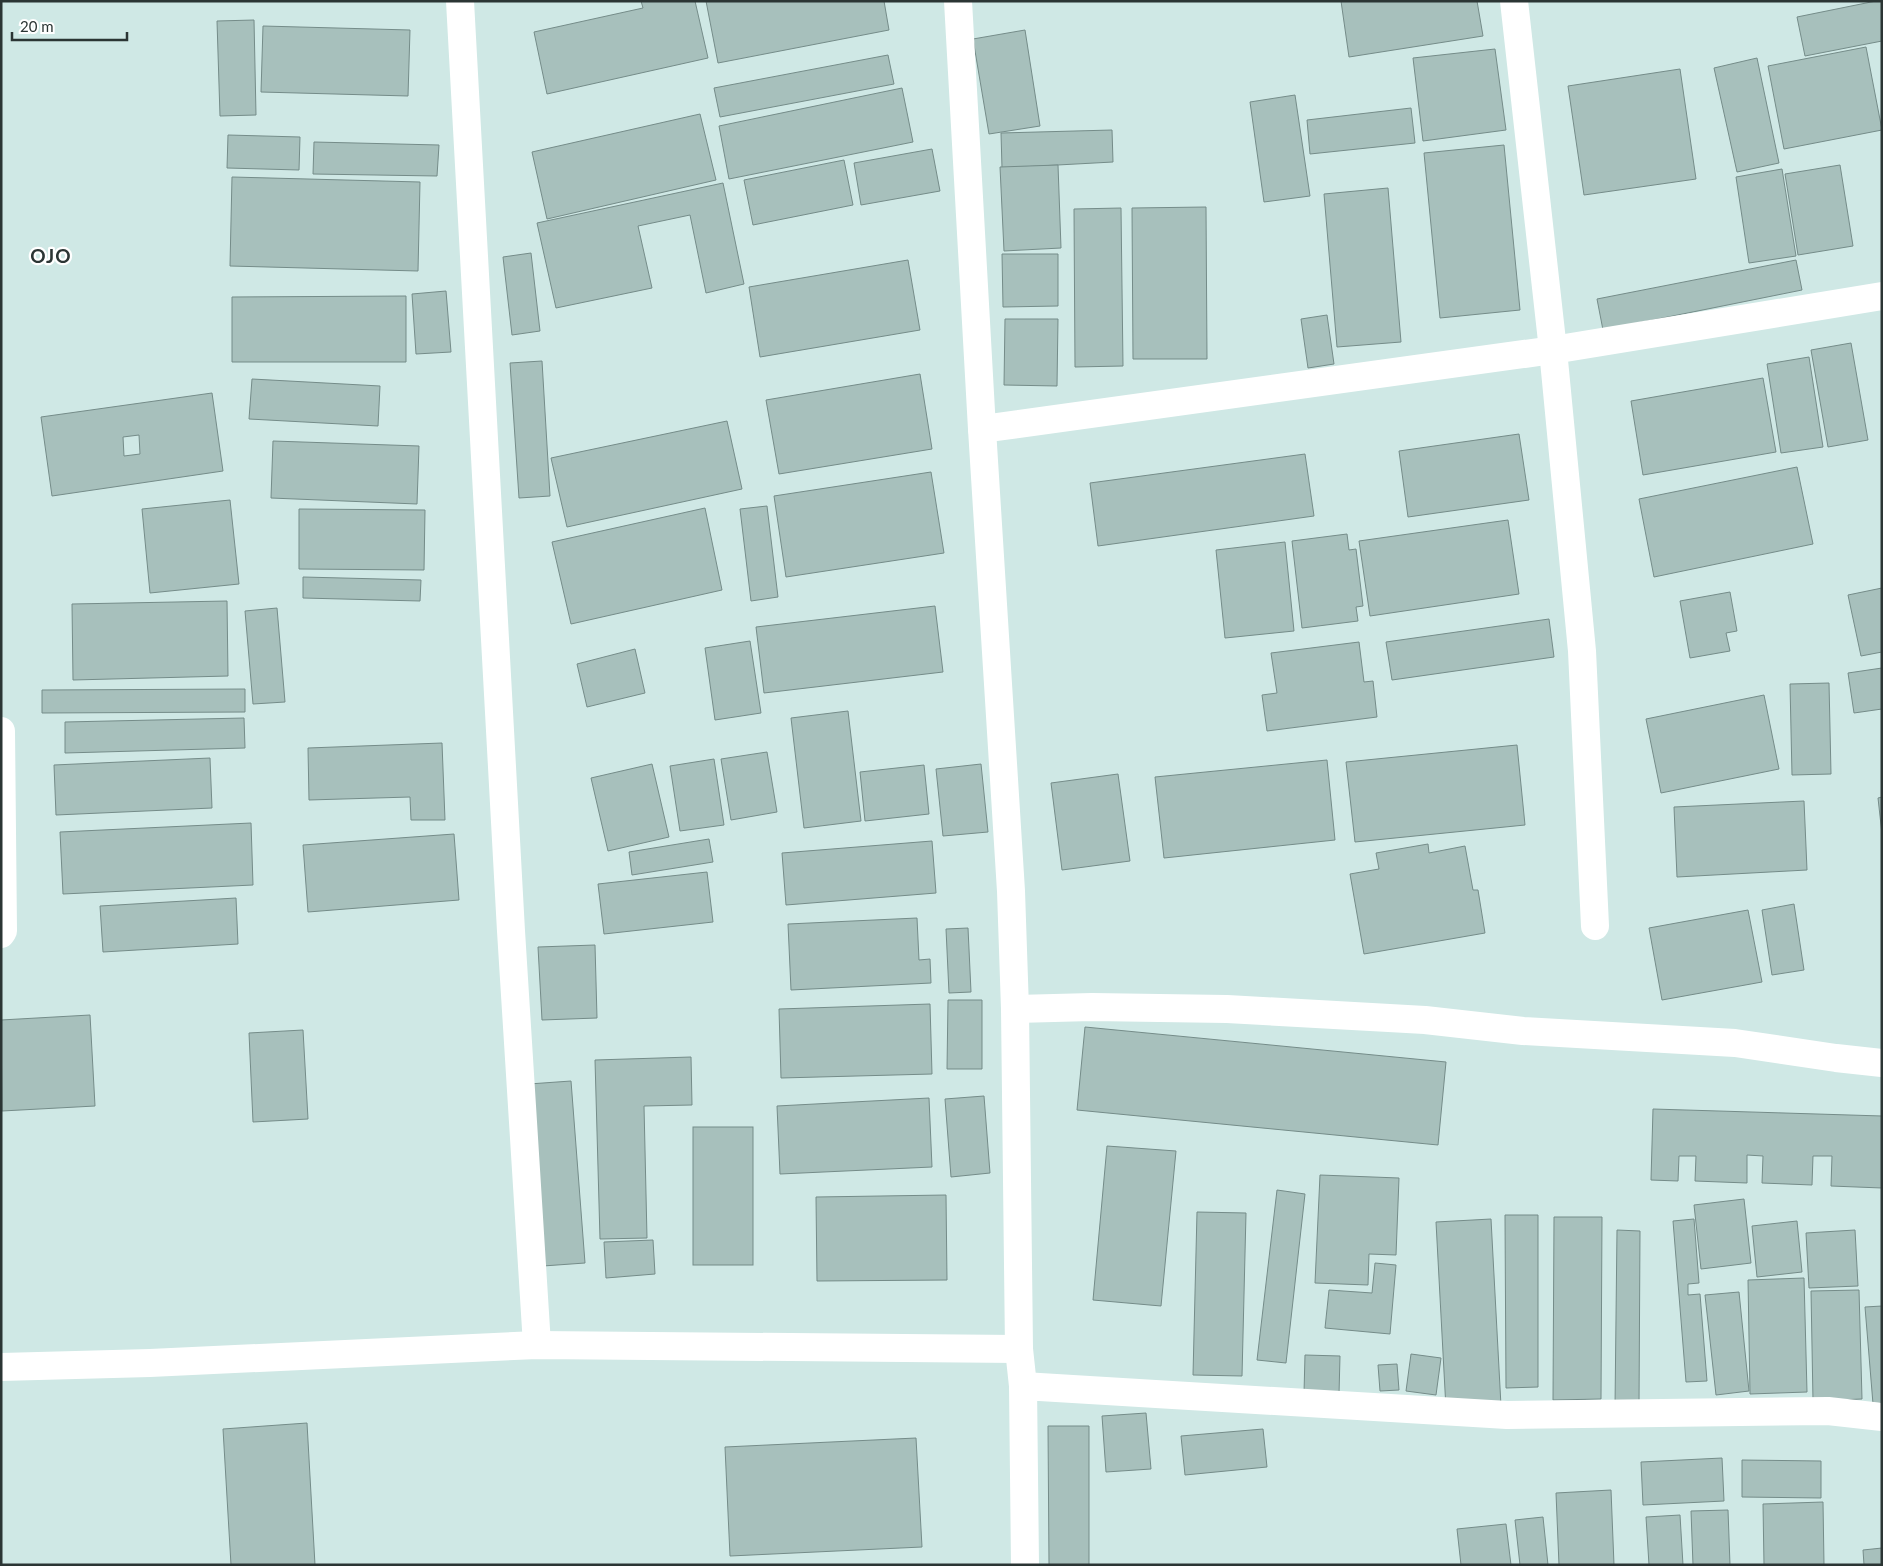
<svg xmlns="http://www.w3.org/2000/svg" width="1883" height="1566" font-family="Lato,sans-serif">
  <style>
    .building { fill: #a7c0bc; stroke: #758c89; fill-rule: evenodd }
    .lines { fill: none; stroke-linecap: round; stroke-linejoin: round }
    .street { stroke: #fff; stroke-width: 28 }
    .labels { text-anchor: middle; stroke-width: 4.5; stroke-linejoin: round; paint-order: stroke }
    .district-label { font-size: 19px; font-weight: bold; letter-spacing: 1px; fill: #2b3534; stroke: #fff }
  </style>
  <rect width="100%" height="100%" fill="#cfe8e5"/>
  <!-- building -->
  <g class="building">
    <path d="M641,1H695L708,58L547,94L534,32L643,8Z"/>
    <path d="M706,1H884L889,30L718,63Z"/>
    <path d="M1341,1H1477L1483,36L1349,57Z"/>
    <path d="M1876,1H1882V41L1805,56L1797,17Z"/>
    <path d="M254,20L256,115L220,116L217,21Z"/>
    <path d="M263,26L410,30L408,96L261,92Z"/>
    <path d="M1025,30L1040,126L989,134L973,39Z"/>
    <path d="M1866,47L1882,130L1784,149L1768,66Z"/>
    <path d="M1495,49L1506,130L1423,141L1413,58Z"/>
    <path d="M888,55L894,84L720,117L714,88Z"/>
    <path d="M1757,58L1779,163L1737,172L1714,68Z"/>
    <path d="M1680,69L1696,179L1584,195L1568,86Z"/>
    <path d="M902,88L913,142L729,179L719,126Z"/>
    <path d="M1295,95L1310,196L1264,202L1250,102Z"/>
    <path d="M1411,108L1415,143L1310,154L1307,120Z"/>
    <path d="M700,114L716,180L547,219L532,152Z"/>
    <path d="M1112,130L1113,162L1002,168L1001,133Z"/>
    <path d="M228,135L300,137L299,170L227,168Z"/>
    <path d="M314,142L439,145L437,176L313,174Z"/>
    <path d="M1504,145L1520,310L1440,318L1424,153Z"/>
    <path d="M932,149L940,191L861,205L854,163Z"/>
    <path d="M844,160L853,205L753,225L744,180Z"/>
    <path d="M1058,165L1061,248L1004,251L1000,167Z"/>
    <path d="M1840,165L1853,246L1798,255L1785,174Z"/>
    <path d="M1782,169L1796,256L1749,263L1736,177Z"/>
    <path d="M232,177L420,182L418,271L230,266Z"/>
    <path d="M723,183L744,284L706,293L690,215L638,226L652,288L556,308L537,223Z"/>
    <path d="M1388,188L1401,342L1337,347L1324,194Z"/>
    <path d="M1206,207L1207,359H1133L1132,208Z"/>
    <path d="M1121,208L1123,366L1075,367L1074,209Z"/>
    <path d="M531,253L540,331L512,335L503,257Z"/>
    <path d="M1002,254H1058V306L1003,307Z"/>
    <path d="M908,260L920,330L760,357L749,287Z"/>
    <path d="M1796,260L1802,290L1603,330L1597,299Z"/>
    <path d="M446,291L451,352L416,354L412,294Z"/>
    <path d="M406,296V362H232V297Z"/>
    <path d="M1327,315L1334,364L1308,368L1301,319Z"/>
    <path d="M1005,319H1058L1057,386L1004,385Z"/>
    <path d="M1851,343L1868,440L1828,447L1811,350Z"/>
    <path d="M1809,357L1823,447L1781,453L1767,364Z"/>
    <path d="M542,361L550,496L519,498L510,363Z"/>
    <path d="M920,374L932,449L779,474L766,400Z"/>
    <path d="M1763,378L1776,452L1643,475L1631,401Z"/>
    <path d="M252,379L380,386L378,426L249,419Z"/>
    <path d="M212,393L223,471L52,496L41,417ZM139,435L140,454L124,456L123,437Z"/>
    <path d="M727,421L742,489L567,527L551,458Z"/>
    <path d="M1519,434L1529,500L1408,517L1399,451Z"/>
    <path d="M273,441L419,446L417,504L271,498Z"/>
    <path d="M1305,454L1314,516L1098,546L1090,483Z"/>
    <path d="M1797,467L1813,544L1654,577L1639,499Z"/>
    <path d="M931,472L944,553L786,577L774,496Z"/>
    <path d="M230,500L239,584L150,593L142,509Z"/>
    <path d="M767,506L778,597L751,601L740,509Z"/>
    <path d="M705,508L722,590L571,624L552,542Z"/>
    <path d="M299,509L425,510L424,570L299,569Z"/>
    <path d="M1508,520L1519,594L1370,616L1359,541Z"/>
    <path d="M1347,534L1349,550L1356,549L1363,606L1356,607L1358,621L1302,628L1292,541Z"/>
    <path d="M1285,542L1294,631L1225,638L1216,550Z"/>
    <path d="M303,577L421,580L420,601L303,598Z"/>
    <path d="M1882,588V652L1861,656L1848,595Z"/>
    <path d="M1730,592L1737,631L1726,633L1730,651L1690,658L1680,601Z"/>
    <path d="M227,601L228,676L73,680L72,604Z"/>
    <path d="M935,606L943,672L764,693L756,627Z"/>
    <path d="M277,608L285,702L253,704L245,611Z"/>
    <path d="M1549,619L1554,657L1392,680L1386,642Z"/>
    <path d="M750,641L761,713L715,720L705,648Z"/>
    <path d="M1359,642L1364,682L1373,681L1377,717L1267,731L1262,695L1277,693L1271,653Z"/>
    <path d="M635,649L645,693L587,707L577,664Z"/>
    <path d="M1882,668V709L1854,713L1848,673Z"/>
    <path d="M1829,683L1831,774L1792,775L1790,684Z"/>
    <path d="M245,689V712L42,713V690Z"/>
    <path d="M1764,695L1779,769L1661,793L1646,719Z"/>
    <path d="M848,711L861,821L804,828L791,718Z"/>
    <path d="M244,718L245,748L65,753V722Z"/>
    <path d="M442,743L445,820H411L410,797L309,800L308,748Z"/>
    <path d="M1517,745L1525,825L1355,842L1346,762Z"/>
    <path d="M767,752L777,812L731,820L721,759Z"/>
    <path d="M210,758L212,808L56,815L54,765Z"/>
    <path d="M714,759L724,825L680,831L670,766Z"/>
    <path d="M1327,760L1335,840L1164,858L1155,777Z"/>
    <path d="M652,764L669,837L608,851L591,778Z"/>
    <path d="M981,764L988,832L943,836L936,769Z"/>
    <path d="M924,765L929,814L865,821L860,772Z"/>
    <path d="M1118,774L1130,861L1062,870L1051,783Z"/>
    <path d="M1882,797V834L1878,798Z"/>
    <path d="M1804,801L1807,870L1677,877L1674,807Z"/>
    <path d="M251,823L253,885L63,894L60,832Z"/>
    <path d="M454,834L459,900L308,912L303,845Z"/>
    <path d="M709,839L713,862L632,875L629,852Z"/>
    <path d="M932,841L936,893L786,905L782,853Z"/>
    <path d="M1428,844L1429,853L1465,846L1473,890H1478L1485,933L1364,954L1350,874L1379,869L1376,853Z"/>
    <path d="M707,872L713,922L604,934L598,884Z"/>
    <path d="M236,898L238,944L103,952L100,906Z"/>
    <path d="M1794,904L1804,970L1772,975L1762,910Z"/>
    <path d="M1748,910L1762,982L1662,1000L1649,928Z"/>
    <path d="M917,918L919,960L930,959L931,983L791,990L788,924Z"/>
    <path d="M968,928L971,992L949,993L946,929Z"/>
    <path d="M595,945L597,1018L542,1020L538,947Z"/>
    <path d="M948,1000H982V1069H947Z"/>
    <path d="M930,1004L932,1074L781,1078L779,1009Z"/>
    <path d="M90,1015L95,1106L2,1111L1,1020Z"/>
    <path d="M1085,1027L1446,1062L1438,1145L1077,1110Z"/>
    <path d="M303,1030L308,1119L253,1122L249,1033Z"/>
    <path d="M691,1057L692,1105L644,1106L647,1238L600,1239L595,1060Z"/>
    <path d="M571,1081L585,1263L543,1266L529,1084Z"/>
    <path d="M984,1096L990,1173L951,1177L945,1099Z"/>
    <path d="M929,1098L932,1167L780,1174L777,1106Z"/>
    <path d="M1653,1109L1882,1116V1188L1831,1186L1832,1156H1813L1812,1185L1762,1183L1763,1156L1747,1155V1183L1695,1181L1696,1156H1679L1678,1181L1651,1180Z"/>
    <rect x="693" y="1127" width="60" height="138"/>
    <path d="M1107,1146L1176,1151L1161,1306L1093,1300Z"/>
    <path d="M1320,1175L1399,1178L1396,1255L1369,1254L1368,1285L1315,1283Z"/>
    <path d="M1277,1190L1305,1194L1286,1363L1257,1360Z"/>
    <path d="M946,1195L947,1280L817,1281L816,1197Z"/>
    <path d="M1744,1199L1751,1263L1701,1269L1694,1205Z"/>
    <path d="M1197,1212L1246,1213L1242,1376L1193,1375Z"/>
    <path d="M1505,1215H1538V1387L1506,1388Z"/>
    <path d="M1554,1217H1602L1601,1399L1553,1400Z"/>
    <path d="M1491,1219L1501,1406L1446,1409L1436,1222Z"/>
    <path d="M1694,1219L1699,1283L1688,1284V1295L1700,1294L1707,1381L1686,1382L1673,1221Z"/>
    <path d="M1797,1221L1802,1272L1757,1277L1752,1226Z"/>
    <path d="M1617,1230L1640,1231L1639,1406L1615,1407Z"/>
    <path d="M1855,1230L1858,1286L1809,1288L1806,1233Z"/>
    <path d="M653,1240L655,1274L606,1278L604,1242Z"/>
    <path d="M1375,1263L1396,1265L1390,1334L1325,1328L1329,1290L1372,1293Z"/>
    <path d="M1804,1278L1807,1392L1750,1394L1748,1280Z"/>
    <path d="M1859,1290L1862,1399L1813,1401L1811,1291Z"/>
    <path d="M1739,1292L1749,1391L1716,1395L1705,1295Z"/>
    <path d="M1882,1306V1403L1873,1404L1865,1307Z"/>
    <path d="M1411,1354L1441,1358L1436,1395L1406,1391Z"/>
    <path d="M1305,1355L1340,1356L1339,1394L1304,1393Z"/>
    <path d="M1397,1364L1399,1390L1380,1391L1378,1365Z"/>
    <path d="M1146,1413L1151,1469L1106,1472L1102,1416Z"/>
    <path d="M307,1423L315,1565H231L223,1429Z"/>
    <path d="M1048,1426H1089V1565H1049Z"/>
    <path d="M1263,1429L1267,1467L1185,1475L1181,1436Z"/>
    <path d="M916,1438L922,1547L730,1556L725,1447Z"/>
    <path d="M1722,1458L1724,1501L1643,1505L1641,1462Z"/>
    <path d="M1742,1460L1821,1461V1498L1742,1497Z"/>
    <path d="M1611,1490L1614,1565H1559L1556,1493Z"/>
    <path d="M1823,1502L1824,1565H1764L1763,1504Z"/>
    <path d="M1728,1510L1730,1565H1693L1691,1511Z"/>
    <path d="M1680,1515L1683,1565H1649L1646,1517Z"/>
    <path d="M1543,1517L1548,1565H1520L1515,1520Z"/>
    <path d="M1506,1524L1511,1565H1461L1457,1529Z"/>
    <path d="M1882,1548V1565H1864L1863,1550Z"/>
  </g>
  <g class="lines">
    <!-- street -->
    <g class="street">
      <path d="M460,1L511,931L537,1345"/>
      <path d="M958,1L982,429L1011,891L1015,1009L1019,1349L1023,1386"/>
      <path d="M1514,1L1553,350L1582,651L1595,926"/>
      <path d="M982,429L1553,350L1882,296"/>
      <path d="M1,731L3,931L1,934"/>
      <path d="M1015,1009L1092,1007L1227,1009L1425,1020L1523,1031L1735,1043L1836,1058L1882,1063"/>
      <path d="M1,1367L150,1363L537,1345L1019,1349"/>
      <path d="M1025,1565L1023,1386L1507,1415L1828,1411L1882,1417"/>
    </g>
  </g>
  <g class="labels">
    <!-- district labels -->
    <g class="district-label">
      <text x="51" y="263">OJO</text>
    </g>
  </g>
  <!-- border -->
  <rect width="1883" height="1566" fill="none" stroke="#2b3534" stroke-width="5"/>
  <!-- scale -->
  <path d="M12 32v8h115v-8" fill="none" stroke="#2b3534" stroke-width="2.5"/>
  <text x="20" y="32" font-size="15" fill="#2b3534" stroke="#ffffff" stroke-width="4" paint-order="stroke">20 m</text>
</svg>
